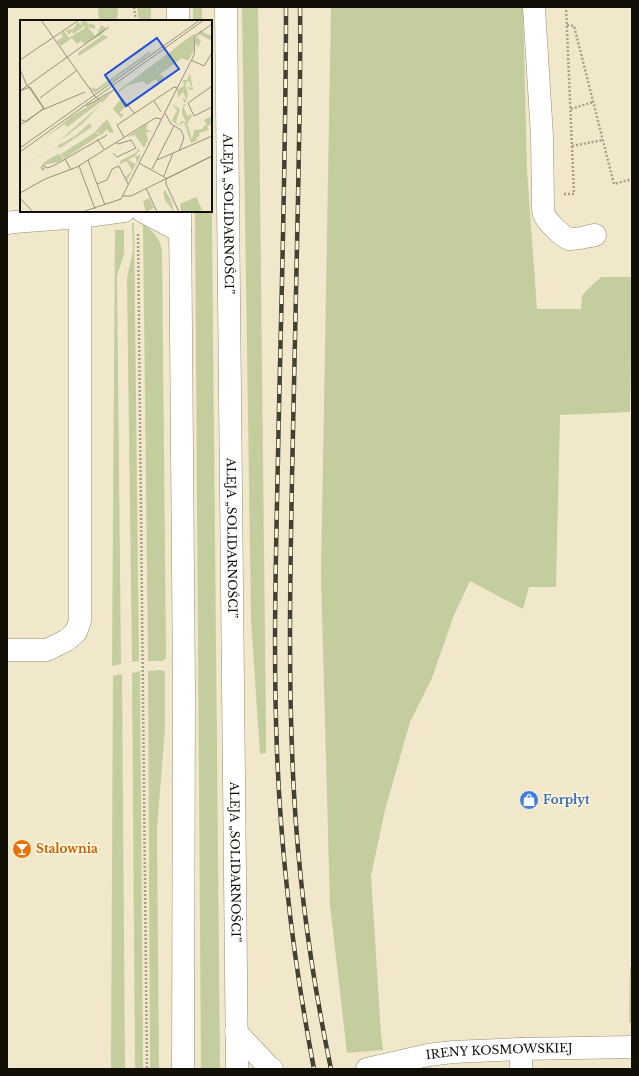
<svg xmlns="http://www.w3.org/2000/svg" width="639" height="1076" font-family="'Libre Baskerville',serif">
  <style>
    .green { fill: #c3cd9d }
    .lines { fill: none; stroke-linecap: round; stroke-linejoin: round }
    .minor-casing { stroke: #968d72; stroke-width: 23 }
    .major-casing { stroke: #968d72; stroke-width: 23 }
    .path { stroke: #a69f89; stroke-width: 2.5; stroke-dasharray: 2 2; stroke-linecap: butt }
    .minor { stroke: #fff; stroke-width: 22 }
    .major { stroke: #fff; stroke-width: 22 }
    .rail-casing { stroke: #454033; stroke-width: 4.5 }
    .rail { stroke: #fff5d8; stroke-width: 3; stroke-dasharray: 9; stroke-linecap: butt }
    .labels { text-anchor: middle; stroke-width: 3.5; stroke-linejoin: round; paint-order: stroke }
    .street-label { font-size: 12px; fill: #120f06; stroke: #fff5d8 }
    .shop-label { font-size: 12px; font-weight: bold; fill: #366cbe; stroke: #fff5d8; text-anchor: start }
    .food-label { font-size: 12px; font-weight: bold; fill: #c56008; stroke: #fff5d8; text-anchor: start }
    .inset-road { fill: none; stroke: #98917c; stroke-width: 1 }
    .view { fill: #1d4ed8; fill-opacity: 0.15; stroke: #1d4ed8; stroke-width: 2 }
    .inset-edge { fill: none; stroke: #120f06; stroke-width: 2 }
  </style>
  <rect width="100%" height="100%" fill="#f1e8cb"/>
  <!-- green -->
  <g class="green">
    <path d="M98,7H118L117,21H99Z"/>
    <path d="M137,7H151V21H139Z"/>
    <rect x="193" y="7" width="9" height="14"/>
    <path d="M242,7H258L266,730V753L260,754L251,620Z"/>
    <path d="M331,7H523L527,170L537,309H581L582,296L586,291L601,277H631V352L630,412L560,415L556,587H529L523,609L470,581L454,615L432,678L410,722L385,810L371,876L381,1034L383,1050L347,1053L330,905L321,576Z"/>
    <path d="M211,116L220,1069H201L195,211H211Z"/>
    <path d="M132,223H134L139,661L132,662L127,279L128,273L133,250Z"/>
    <path d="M143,224C153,231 160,238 162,251L166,655V658L163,661H148Z"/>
    <path d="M115,230H124V254L117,276L121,664L112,666Z"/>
    <path d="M160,670L164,671L165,674V729L157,828L159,1069H150L148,671Z"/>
    <path d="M140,671L143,1069H135L132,673Z"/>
    <path d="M122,674L125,1069H111L113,676Z"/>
    <path d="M630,967H632V1023H629Z"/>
  </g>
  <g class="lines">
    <defs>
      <g id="minor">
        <path d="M534,7L542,136L543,205C543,208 543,212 544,214C546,221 563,237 569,239C576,240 588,236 595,235"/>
        <path d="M142,211L180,231"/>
        <path d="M7,223L14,222L80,217"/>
        <path d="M7,650H47L67,640L76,632L80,621V217L124,211"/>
        <path d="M236,1032L269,1067L272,1069"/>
        <path id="s1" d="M367,1069L428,1055L453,1052L521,1049L632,1047"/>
        <path d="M521,1069V1049"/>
      </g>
      <g id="major">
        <path d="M178,7V21"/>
        <path id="s2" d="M226,7L237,1069"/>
        <path d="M180,211L184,689L183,1069"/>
      </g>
    </defs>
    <!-- minor casing -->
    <use href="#minor" class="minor-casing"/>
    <!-- major casing -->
    <use href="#major" class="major-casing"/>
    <!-- path -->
    <g class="path">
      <path d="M134,7L136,21"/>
      <path d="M567,25L574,26L614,184L632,179"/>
      <path d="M571,109L593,102"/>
      <path d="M572,146L603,140"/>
      <path d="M564,194H574L566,7"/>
      <path d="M138,234L147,1069"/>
    </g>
    <!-- minor -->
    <use href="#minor" class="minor"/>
    <!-- major -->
    <use href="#major" class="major"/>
    <defs>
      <g id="rail">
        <path d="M286,7C286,157 281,307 278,456C276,554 273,653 277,751C281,857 294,964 314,1069"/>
        <path d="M300,7C301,71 299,135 298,200C296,292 294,385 292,478C290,583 288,688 294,793C299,886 312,978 331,1069"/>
      </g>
    </defs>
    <!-- rail casing -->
    <use href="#rail" class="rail-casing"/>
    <!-- rail -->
    <use href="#rail" class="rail"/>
  </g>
  <!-- icons -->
  <defs>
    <symbol id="shop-disc" viewBox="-11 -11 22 22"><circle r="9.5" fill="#3f7fe0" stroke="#fff5d8"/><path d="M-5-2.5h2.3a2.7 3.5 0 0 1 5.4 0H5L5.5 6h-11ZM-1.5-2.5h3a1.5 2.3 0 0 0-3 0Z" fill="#fff"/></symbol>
    <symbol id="bar-disc" viewBox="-11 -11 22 22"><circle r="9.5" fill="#e8710a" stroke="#fff5d8"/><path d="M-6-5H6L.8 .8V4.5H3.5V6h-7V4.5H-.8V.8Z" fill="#fff"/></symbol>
  </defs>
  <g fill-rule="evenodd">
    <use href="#shop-disc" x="518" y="789" width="22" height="22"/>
    <use href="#bar-disc" x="11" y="838" width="22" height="22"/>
  </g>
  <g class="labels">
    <!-- street labels -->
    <g class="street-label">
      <text dy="4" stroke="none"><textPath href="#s2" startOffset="207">ALEJA „SOLIDARNOŚCI”</textPath></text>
      <text dy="4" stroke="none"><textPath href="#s2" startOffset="531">ALEJA „SOLIDARNOŚCI”</textPath></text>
      <text dy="4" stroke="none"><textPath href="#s2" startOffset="855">ALEJA „SOLIDARNOŚCI”</textPath></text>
      <text dy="4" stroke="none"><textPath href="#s1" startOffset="134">IRENY KOSMOWSKIEJ</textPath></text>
    </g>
    <!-- shop labels -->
    <g class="shop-label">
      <text x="543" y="804">Forpłyt</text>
    </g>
    <!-- food labels -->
    <g class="food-label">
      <text x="36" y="853">Stalownia</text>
    </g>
  </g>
  <!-- overview -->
  <g transform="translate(20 20)">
    <rect width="192" height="192" fill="#f1e8cb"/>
    <path d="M62,0L67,1L68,5L70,3L75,5V9L68,7L75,16L79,11L76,9L79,10L81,5L86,8L81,15L64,24L61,21L57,24L52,18L41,26L37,21L43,17L41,14L44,11L49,18L65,8L63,4V7L53,14L52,11L49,15L46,10L53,9L58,2L61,5ZM180,11L192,16V21L179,14L178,18L181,21L178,27L175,21ZM175,13L173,32L168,41L162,38L140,54L145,58L138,63L136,59L127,65L123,61L107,66L99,72L98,71ZM83,15L88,17L59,36L58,33ZM130,31V34L75,73L69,67L76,69ZM170,53L173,70H169L168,66L172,68L169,61L166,62L168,66L165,63L168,74L166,82L165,83L162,78L166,79L163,72L158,78L157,70L164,66L163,60H167ZM93,71L82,83L63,103L49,114L39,121L81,84L82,81L47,107L45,104L22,120L52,96ZM100,80H102L109,88L106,86L99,93L104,94L101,98L93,89ZM152,84L160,89L156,102L159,106L152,101L157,90ZM164,84L167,86H163L168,97L170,93L172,97L168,101L170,103H167L172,120L174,110L182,109L186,104L184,100L192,96V104L187,106L189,110L179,113L180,116L176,118L177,120L171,123L164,102L160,106L161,101L166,102L162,94V87ZM87,99L94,112L90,113L87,109L81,115L79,112H77L76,114L79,113L80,115L44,139L41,134L74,113ZM70,103L72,107L40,128L38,126L0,147L55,116ZM128,103L126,109L132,112H126L128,120L124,128L115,115L107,117ZM118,128L121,133L119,131L115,136L121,135L117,144L115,136L108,140L116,144L107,161L105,157L112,151L107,141L100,144V141L117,132ZM39,133L35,137L40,134L43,139L39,142L24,145L23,143ZM145,170L151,180L154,192L145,180L143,172ZM176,177L182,189L178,192H161L160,184ZM129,178L134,188L126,192L123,181Z" fill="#c3cd9d"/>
    <path class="inset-road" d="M21,0L74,75L78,79L83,76M0,40L59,0M171,40L184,46L192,33M0,49L7,66M8,66L24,89M192,66L168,83L174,96L192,87M95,70L115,94M0,71L89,7M0,71L10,67L24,88L6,102L0,99M83,76L94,70M20,78L56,51M134,81L141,92M66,86L79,79M145,93L151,104L161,110L164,118L159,131M0,105L22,90L65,72M104,117L97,105L154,67L157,68M77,119L84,129M0,128L180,0M0,132L184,0M93,133L97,137L116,128L111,120L98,124L96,122M45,139L51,150M68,140L85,185M137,140L192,116M119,143L146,158M59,146L75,189M25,147L23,150L21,148L23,145L27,148L35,145L87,115M132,149L154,106M144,156L153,133M77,164L87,160L92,149L99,146L108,164M126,168L137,192M0,173L25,159L57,147L135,98L142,99M103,176H111L192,136M0,178L13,192M62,192L101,179L174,35L175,16L192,4M159,192L146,164V159L192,136"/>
    <path class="view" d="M137,18L159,49L106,86L85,55Z"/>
    <rect width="192" height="192" class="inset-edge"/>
  </g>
  <!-- border -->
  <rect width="639" height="1076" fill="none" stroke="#120f06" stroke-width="16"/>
</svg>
